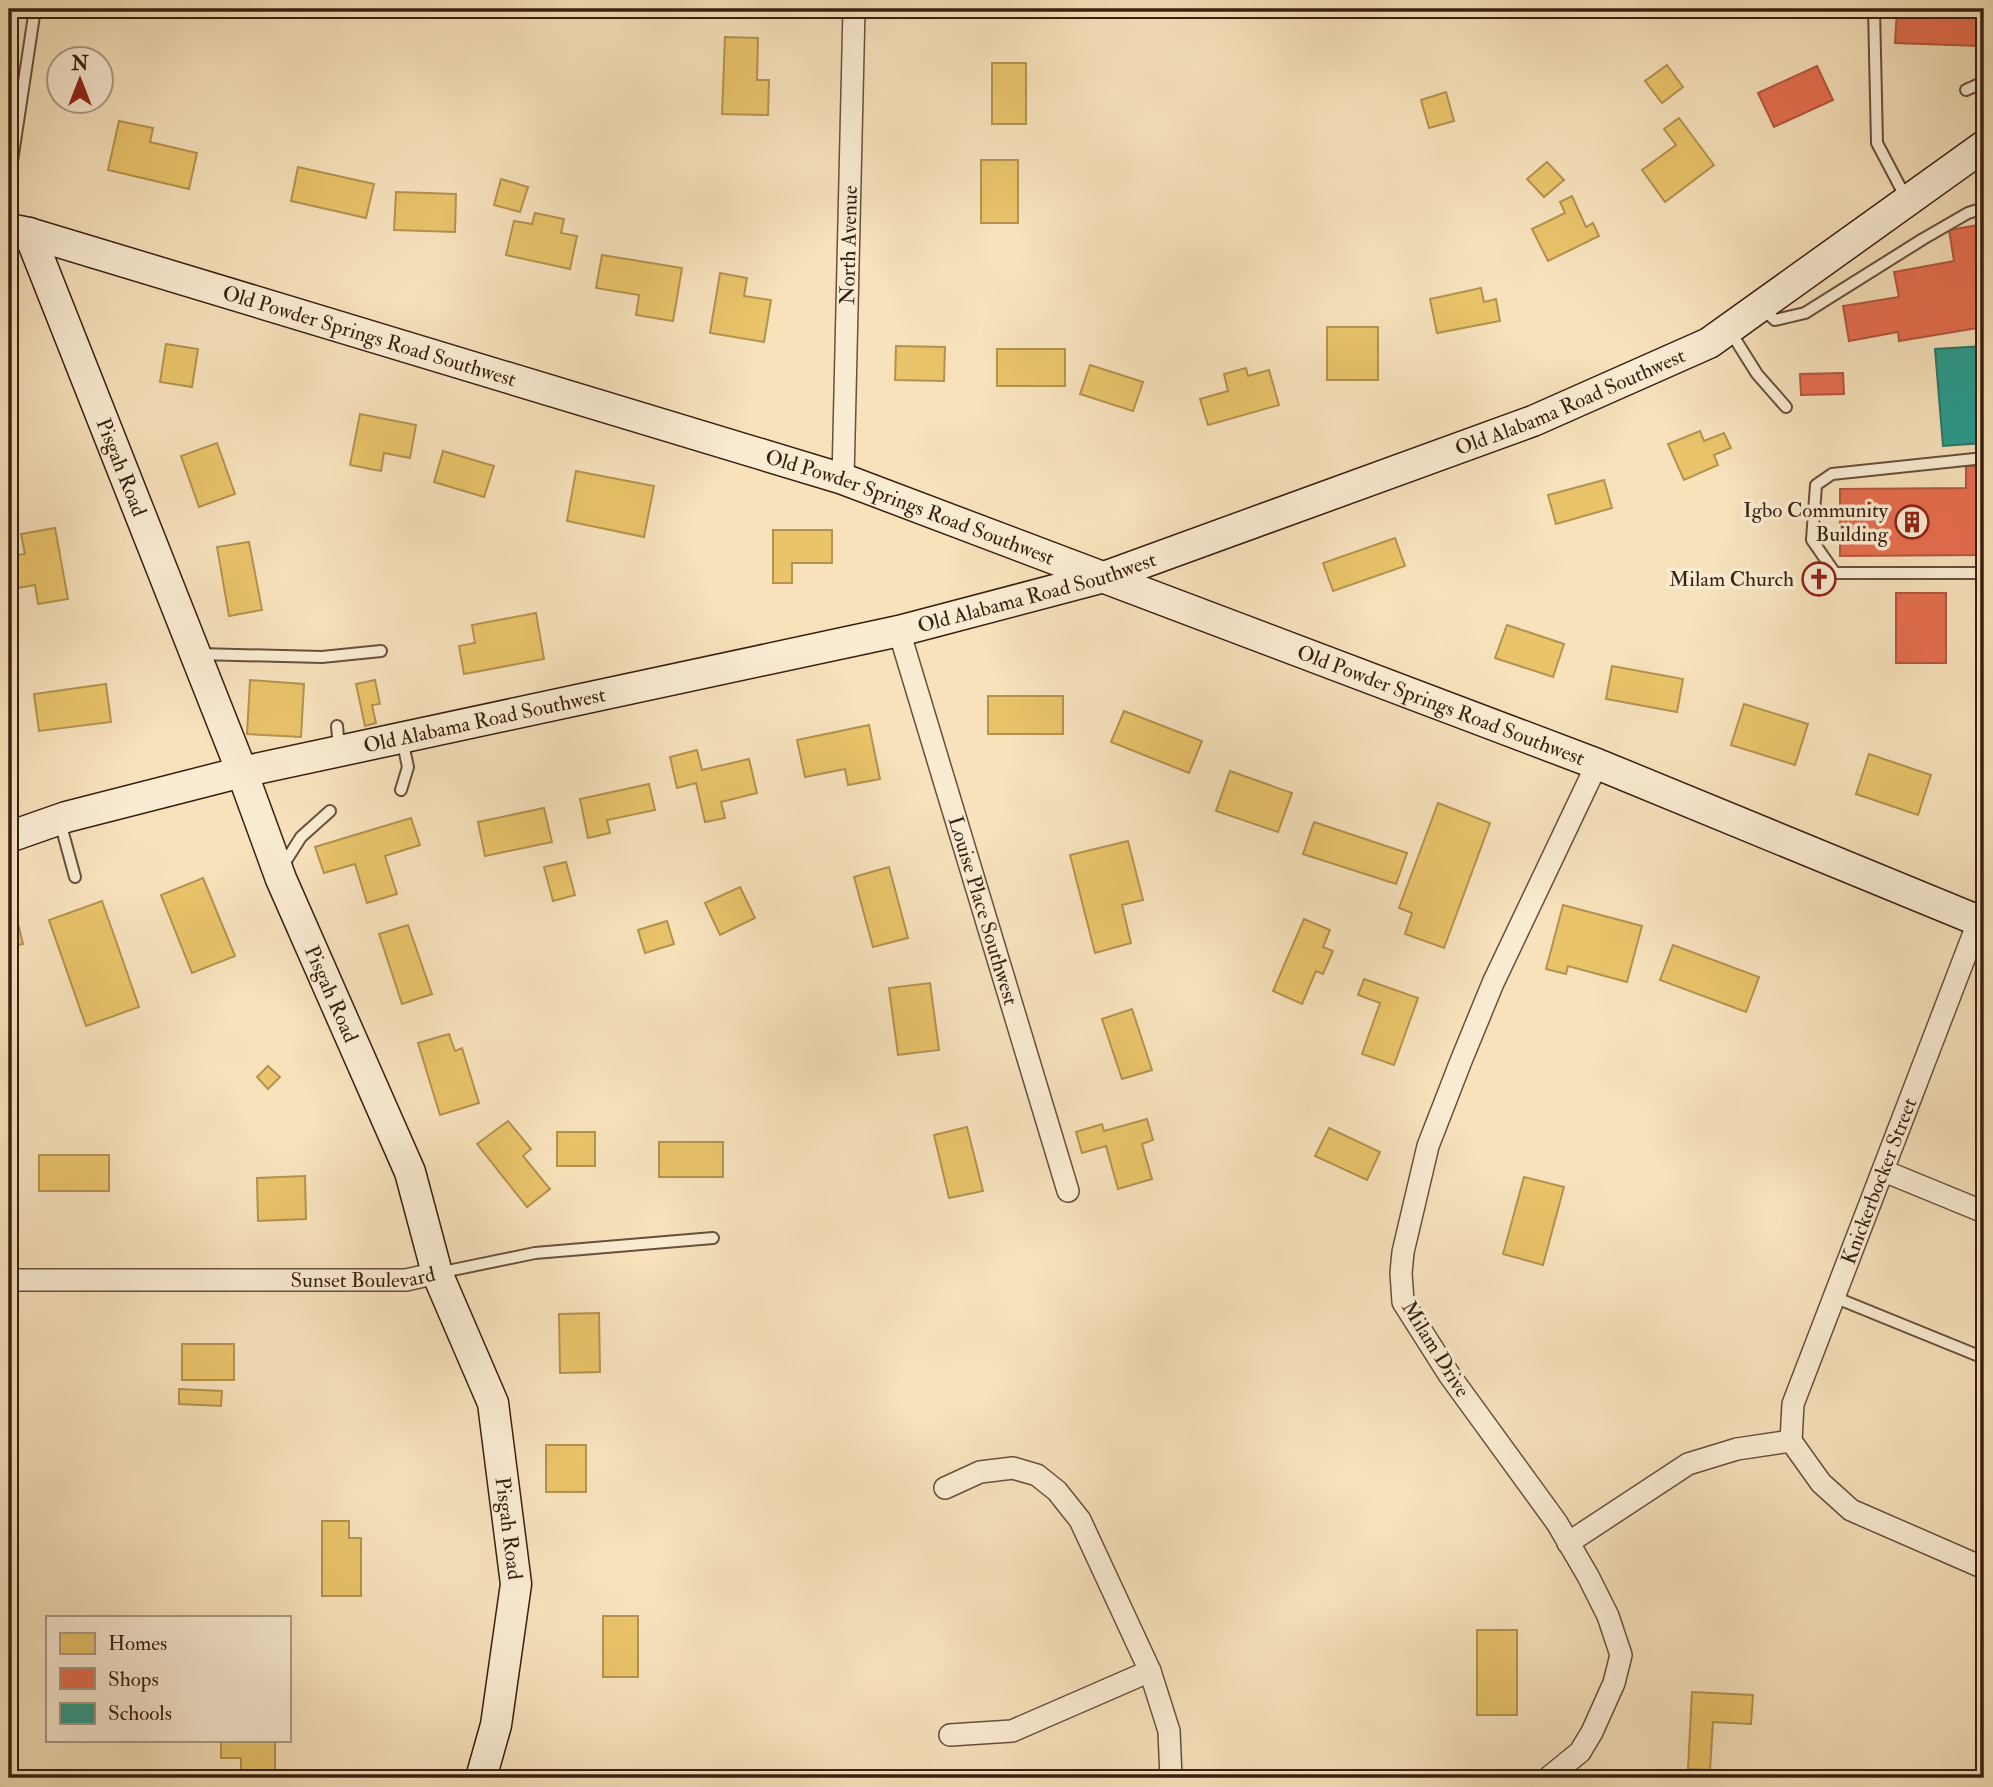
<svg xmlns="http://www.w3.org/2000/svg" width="1993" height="1787" font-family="'IM FELL Double Pica',serif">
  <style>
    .homes { fill: #e9c46a; stroke: #b4924f; stroke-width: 2 }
    .shops { fill: #e76f51; stroke: #b3573e; stroke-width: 2 }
    .schools { fill: #2a9d8f; stroke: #2e7769; stroke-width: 2 }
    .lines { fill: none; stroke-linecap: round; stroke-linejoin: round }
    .lane-casing { stroke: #68503b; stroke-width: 14 }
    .street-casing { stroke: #68503b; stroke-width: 24 }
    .secondary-casing { stroke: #391f10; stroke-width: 33 }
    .lane { stroke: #faecd3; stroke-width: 10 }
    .street { stroke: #faecd3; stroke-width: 21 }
    .secondary { stroke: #faecd3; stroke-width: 30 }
    .labels { text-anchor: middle; stroke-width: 7; stroke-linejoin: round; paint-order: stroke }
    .street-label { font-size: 21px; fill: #391f10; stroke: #faecd3 }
    .poi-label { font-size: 21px; fill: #391f10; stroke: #faecd3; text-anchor: end }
  </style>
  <rect width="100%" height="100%" fill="#f7e2bc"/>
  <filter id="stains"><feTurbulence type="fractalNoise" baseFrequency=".00286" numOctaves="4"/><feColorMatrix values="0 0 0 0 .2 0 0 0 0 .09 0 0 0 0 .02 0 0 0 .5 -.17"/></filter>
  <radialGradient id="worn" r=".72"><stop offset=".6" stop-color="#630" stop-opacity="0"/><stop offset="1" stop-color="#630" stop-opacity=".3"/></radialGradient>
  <!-- homes -->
  <g class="homes">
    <rect x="1001" y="9" width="35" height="7"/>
    <path d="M725,37L758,38L757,80H769L768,115L722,114Z"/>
    <rect x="992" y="63" width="34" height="61"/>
    <path d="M1667,65L1683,87L1662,103L1645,81Z"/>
    <path d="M1446,92L1454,121L1429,128L1421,100Z"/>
    <path d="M1679,118L1714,165L1665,202L1642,170L1676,145L1664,129Z"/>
    <path d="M119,121L153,128L150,142L197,153L189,189L108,170Z"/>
    <rect x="981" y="160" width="37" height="63"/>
    <path d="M1547,162L1564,180L1544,197L1527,179Z"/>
    <path d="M298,167L374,184L366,218L291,201Z"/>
    <path d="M501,179L528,187L520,212L494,205Z"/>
    <path d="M396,192L456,194L455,232L394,230Z"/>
    <path d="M1572,196L1586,227L1593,223L1599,236L1548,261L1532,229L1565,213L1560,202Z"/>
    <path d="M535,213L564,219L561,233L577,236L570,269L506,255L514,221L532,224Z"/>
    <path d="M602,255L682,268L673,321L636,315L639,295L596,288Z"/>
    <path d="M720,273L747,278L744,296L771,300L764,342L710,333Z"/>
    <path d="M1481,288L1484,302L1496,299L1500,321L1437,333L1430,299Z"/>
    <rect x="1327" y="327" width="51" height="53"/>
    <path d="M166,344L198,349L192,387L160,382Z"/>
    <path d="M896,346L945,347L944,381L895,380Z"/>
    <rect x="997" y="349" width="68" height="37"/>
    <path d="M1090,365L1143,382L1133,411L1080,394Z"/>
    <path d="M1246,368L1248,376L1269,370L1279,405L1208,425L1200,399L1228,391L1224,374Z"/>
    <path d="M360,414L416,425L410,458L384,453L381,471L350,465Z"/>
    <path d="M1700,431L1704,441L1724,433L1731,448L1714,455L1718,465L1684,480L1668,444Z"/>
    <path d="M217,443L235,494L199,507L181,456Z"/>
    <path d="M443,451L494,466L484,497L434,482Z"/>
    <path d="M576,471L654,486L644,537L567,521Z"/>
    <path d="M1604,480L1612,508L1556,524L1548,495Z"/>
    <path d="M55,528L68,599L38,604L35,585L17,588L11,556L25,554L21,534Z"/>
    <path d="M773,530H832V563H792V583H773Z"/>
    <path d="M1395,538L1405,566L1333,591L1323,563Z"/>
    <path d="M249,542L262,610L229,616L217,547Z"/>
    <path d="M536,613L544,659L464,674L459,646L475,643L472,625Z"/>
    <path d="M1507,625L1564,644L1553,677L1495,658Z"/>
    <path d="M1612,666L1683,679L1677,712L1606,699Z"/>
    <path d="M250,680L304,684L301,737L247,734Z"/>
    <path d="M375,680L380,704L372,705L376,723L365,726L356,684Z"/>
    <path d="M106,684L111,722L39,731L34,694Z"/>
    <rect x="988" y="696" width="75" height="38"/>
    <path d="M1744,704L1808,724L1795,765L1731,745Z"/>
    <path d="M1124,711L1202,741L1189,773L1111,742Z"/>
    <path d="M869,725L880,779L848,785L845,769L805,777L797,740Z"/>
    <path d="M697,750L702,770L749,759L757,793L721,802L725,818L705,822L696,783L677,788L670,757Z"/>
    <path d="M1869,754L1931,775L1918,815L1856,794Z"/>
    <path d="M1230,771L1292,793L1278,832L1216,811Z"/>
    <path d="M649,784L655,810L607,820L610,833L588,838L580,799Z"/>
    <path d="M1438,803L1490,823L1444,948L1405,934L1412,913L1399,908Z"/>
    <path d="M544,808L552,842L485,856L478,822Z"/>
    <path d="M411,818L420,845L385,856L397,894L367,903L355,864L324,873L315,847Z"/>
    <path d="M1314,822L1407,853L1396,884L1303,854Z"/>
    <path d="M1128,841L1143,900L1122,905L1131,943L1095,953L1070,855Z"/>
    <path d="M566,862L575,895L553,901L544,867Z"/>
    <path d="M889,867L908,938L873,947L854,877Z"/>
    <path d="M203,878L235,956L192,973L161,895Z"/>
    <path d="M740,887L755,918L720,935L705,903Z"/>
    <path d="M102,901L139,1007L86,1026L49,920Z"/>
    <path d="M1563,905L1642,926L1627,982L1568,966L1566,974L1546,969Z"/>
    <path d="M15,911L23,944L9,947V912Z"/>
    <path d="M1304,919L1330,930L1323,947L1333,951L1323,974L1316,971L1302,1004L1273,991Z"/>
    <path d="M667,921L674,944L645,953L638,930Z"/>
    <path d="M408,925L432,994L402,1004L379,934Z"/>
    <path d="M1673,945L1759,977L1746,1012L1660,980Z"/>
    <path d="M1364,979L1418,998L1394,1065L1362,1054L1380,1003L1358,995Z"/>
    <path d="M930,983L939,1050L898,1055L889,988Z"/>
    <path d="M9,1004H14L16,1094H9Z"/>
    <path d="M1132,1009L1152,1070L1122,1079L1102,1019Z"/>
    <path d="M449,1034L455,1051L462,1048L479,1103L440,1115L418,1043Z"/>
    <path d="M268,1066L280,1077L268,1089L257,1077Z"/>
    <path d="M1147,1119L1153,1140L1142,1144L1152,1179L1118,1189L1106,1146L1082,1153L1076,1132L1102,1124L1104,1131Z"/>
    <path d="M508,1121L531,1149L523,1156L550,1189L527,1207L477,1144Z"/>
    <path d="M967,1127L983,1191L949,1198L934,1135Z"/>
    <path d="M1329,1128L1380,1152L1367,1180L1315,1156Z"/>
    <rect x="557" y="1132" width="38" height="34"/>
    <rect x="659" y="1142" width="64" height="35"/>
    <rect x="39" y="1155" width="70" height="36"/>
    <path d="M305,1176L306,1219L258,1221L257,1178Z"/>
    <path d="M1524,1177L1564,1187L1543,1265L1503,1254Z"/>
    <path d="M599,1313L600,1372L560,1373L559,1314Z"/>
    <rect x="182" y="1344" width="52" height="36"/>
    <path d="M179,1389L222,1391L221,1406L179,1404Z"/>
    <rect x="546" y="1445" width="40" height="47"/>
    <path d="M322,1521H349V1538H361V1596H322Z"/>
    <rect x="603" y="1616" width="35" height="61"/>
    <rect x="1477" y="1630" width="40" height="85"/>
    <path d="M1692,1692L1753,1695L1751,1724L1713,1722L1710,1770L1688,1769Z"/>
    <path d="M221,1740H275V1778H241V1758H221Z"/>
  </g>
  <!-- shops -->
  <g class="shops">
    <path d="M1897,9H1981L1979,46L1895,43Z"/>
    <path d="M1817,66L1833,100L1774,127L1758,93Z"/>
    <path d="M1984,224V327L1899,341L1898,332L1849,341L1843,306L1899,297L1894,272L1954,261L1949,230Z"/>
    <path d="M1843,373L1844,394L1801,395L1800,374Z"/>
    <path d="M1966,466H1984V555L1840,556V489L1966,488Z"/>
    <rect x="1896" y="593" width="50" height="70"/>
  </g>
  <!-- schools -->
  <path class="schools" d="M1984,346V443L1943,446L1935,349Z"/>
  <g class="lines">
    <defs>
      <g id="lane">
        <path d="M1874,9L1877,143L1906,198"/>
        <path d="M1966,90L1984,82"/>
        <path d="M9,181L35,9"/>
        <path d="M1762,308L1775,320L1805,313L1923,239L1968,213L1984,208"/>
        <path d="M1730,331L1757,374L1786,407"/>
        <path d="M1984,458L1832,474L1816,485L1812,540L1835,573H1984"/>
        <path d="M198,654L322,657L381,651"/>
        <path d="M337,726L339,748"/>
        <path d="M401,790L408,767L402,739"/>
        <path d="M60,822L75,877"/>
        <path d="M282,867L301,837L330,811"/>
        <path d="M438,1273L535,1253L713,1238"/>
        <path d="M1834,1297L1984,1358"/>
      </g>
      <g id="street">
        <path id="s1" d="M843,479L854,9"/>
        <path id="s2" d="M899,631L1068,1191"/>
        <path d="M1884,1171L1984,1212"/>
        <path id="s3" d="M9,1280H406L437,1273"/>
        <path id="s4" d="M1791,1441L1793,1404L1979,920"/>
        <path d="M1791,1441L1821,1483L1851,1510L1984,1568"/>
        <path d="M945,1488L980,1472L1013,1468L1037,1475L1057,1491L1080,1520L1150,1671L1169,1731L1171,1778"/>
        <path d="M1568,1543L1688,1464L1737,1449L1791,1441"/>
        <path d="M950,1735L1012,1731L1150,1671"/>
        <path d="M1548,1778L1580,1752L1592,1732L1614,1683L1621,1655L1608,1616L1588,1576L1557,1523L1450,1376L1403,1302L1401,1273L1403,1252L1428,1146L1461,1061L1493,983L1597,764"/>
      </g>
      <g id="secondary">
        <path id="s5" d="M9,229L29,233L843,479L1597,764L1984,923"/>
        <path id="s6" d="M29,233L242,772L281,879L410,1172L437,1273L493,1403L516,1584L496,1725L481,1778"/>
        <path id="s7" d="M9,837L66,817L242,772L899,631L1104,577L1533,421L1709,343L1984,146"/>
      </g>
    </defs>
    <!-- lane casing -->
    <use href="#lane" class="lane-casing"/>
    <!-- street casing -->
    <use href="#street" class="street-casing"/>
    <!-- secondary casing -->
    <use href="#secondary" class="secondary-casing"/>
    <!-- lane -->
    <use href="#lane" class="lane"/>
    <!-- street -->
    <use href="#street" class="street"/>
    <!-- secondary -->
    <use href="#secondary" class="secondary"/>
  </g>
  <!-- icons -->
  <defs>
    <symbol id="building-ring" viewBox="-11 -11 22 22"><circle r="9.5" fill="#faecd3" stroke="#8f2418" stroke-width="1.5"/><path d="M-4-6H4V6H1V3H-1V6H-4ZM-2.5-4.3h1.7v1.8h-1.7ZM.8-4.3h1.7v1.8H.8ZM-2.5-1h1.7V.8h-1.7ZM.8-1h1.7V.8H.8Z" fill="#8f2418"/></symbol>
    <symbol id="church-ring" viewBox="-11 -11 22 22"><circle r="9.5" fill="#faecd3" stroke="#8f2418" stroke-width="1.5"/><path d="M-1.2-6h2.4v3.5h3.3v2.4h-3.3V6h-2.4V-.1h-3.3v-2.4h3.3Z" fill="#8f2418"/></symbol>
  </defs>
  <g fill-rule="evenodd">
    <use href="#building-ring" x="1893" y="503" width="38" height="38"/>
    <use href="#church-ring" x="1800" y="560" width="38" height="38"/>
  </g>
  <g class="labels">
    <!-- street labels -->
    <g class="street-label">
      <text dy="7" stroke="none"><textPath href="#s1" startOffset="234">North Avenue</textPath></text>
      <text dy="7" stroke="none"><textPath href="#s5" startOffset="376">Old Powder Springs Road Southwest</textPath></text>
      <text dy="7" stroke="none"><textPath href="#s7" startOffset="1624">Old Alabama Road Southwest</textPath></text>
      <text dy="7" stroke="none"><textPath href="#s6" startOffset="252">Pisgah Road</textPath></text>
      <text dy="7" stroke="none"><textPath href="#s5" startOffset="943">Old Powder Springs Road Southwest</textPath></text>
      <text dy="7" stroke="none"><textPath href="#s7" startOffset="1057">Old Alabama Road Southwest</textPath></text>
      <text dy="7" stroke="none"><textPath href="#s5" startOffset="1510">Old Powder Springs Road Southwest</textPath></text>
      <text dy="7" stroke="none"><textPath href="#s7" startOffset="490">Old Alabama Road Southwest</textPath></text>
      <text dy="7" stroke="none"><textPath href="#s2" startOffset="292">Louise Place Southwest</textPath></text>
      <text dy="7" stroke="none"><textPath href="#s6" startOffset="819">Pisgah Road</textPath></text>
      <text dy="7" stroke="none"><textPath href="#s4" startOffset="276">Knickerbocker Street</textPath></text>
      <text dy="7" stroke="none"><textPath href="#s3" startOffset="354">Sunset Boulevard</textPath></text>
      <text transform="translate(1436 1349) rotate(58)" y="7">Milam Drive</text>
      <text dy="7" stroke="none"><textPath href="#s6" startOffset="1386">Pisgah Road</textPath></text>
    </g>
    <!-- poi labels -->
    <g class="poi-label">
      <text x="1888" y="517">Igbo Community<tspan x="1888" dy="24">Building</tspan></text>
      <text x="1794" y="586">Milam Church</text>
    </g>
  </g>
  <!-- margin -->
  <rect width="1993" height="1787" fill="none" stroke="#f7e2bc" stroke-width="35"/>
  <rect x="10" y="10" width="1972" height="1766" fill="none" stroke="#391f10" stroke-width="3.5"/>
  <rect x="18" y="18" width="1958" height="1752" fill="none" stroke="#391f10" stroke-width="2"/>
  <!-- legend -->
  <rect x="46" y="1616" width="245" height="126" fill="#faecd3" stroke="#ad9a85" stroke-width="2"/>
  <rect x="60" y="1633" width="35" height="21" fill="#e9c46a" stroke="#ad9a85" stroke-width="2"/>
  <text x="108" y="1650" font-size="21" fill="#391f10">Homes</text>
  <rect x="60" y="1668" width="35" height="21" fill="#e76f51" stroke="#ad9a85" stroke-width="2"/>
  <text x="108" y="1686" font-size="21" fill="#391f10">Shops</text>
  <rect x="60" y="1703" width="35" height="21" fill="#2a9d8f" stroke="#ad9a85" stroke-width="2"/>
  <text x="108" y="1720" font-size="21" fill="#391f10">Schools</text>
  <!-- north arrow -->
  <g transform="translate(80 80)"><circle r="33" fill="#faecd3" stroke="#ad9a85" stroke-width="2"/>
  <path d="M0-5L12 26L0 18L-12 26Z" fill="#8f2418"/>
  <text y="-10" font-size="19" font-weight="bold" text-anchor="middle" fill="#391f10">N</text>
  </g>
  <rect width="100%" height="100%" filter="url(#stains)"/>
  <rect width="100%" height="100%" fill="url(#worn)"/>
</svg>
